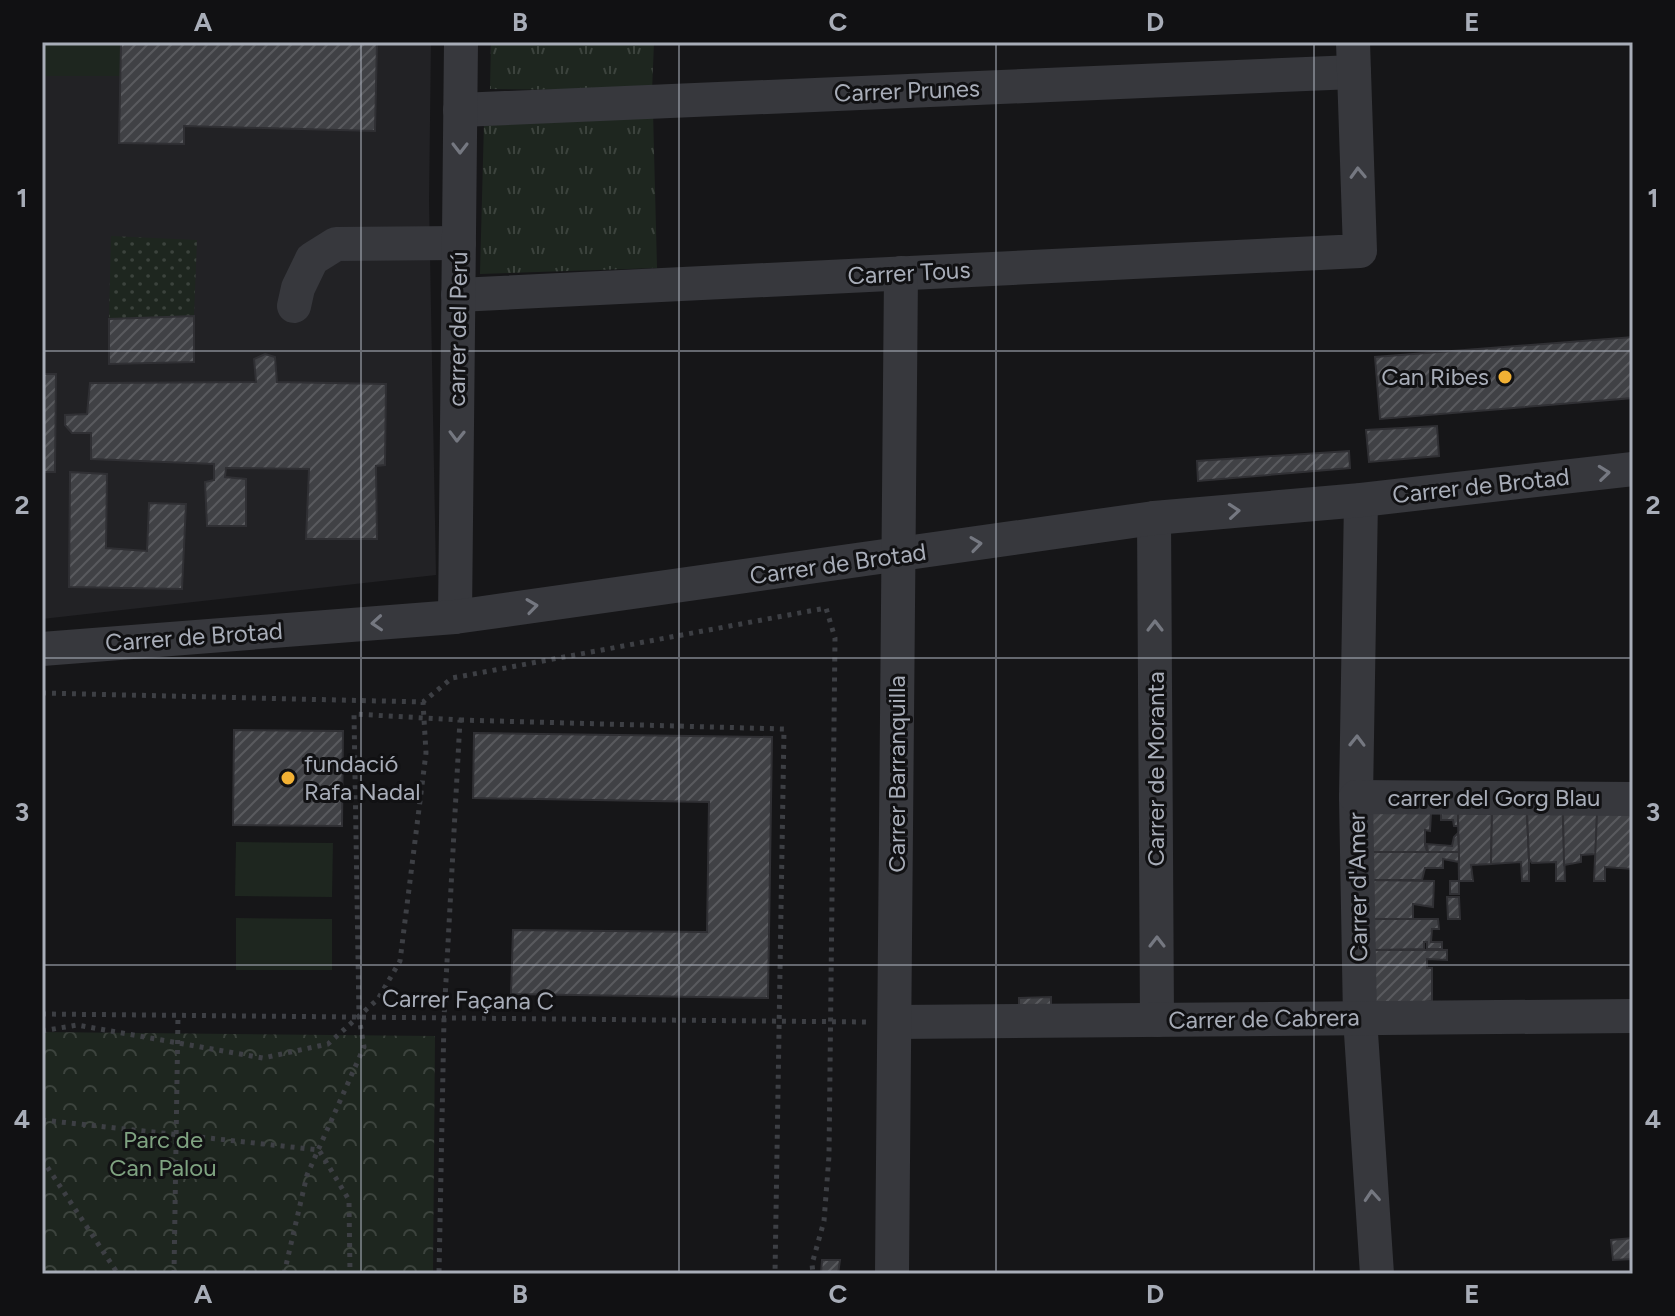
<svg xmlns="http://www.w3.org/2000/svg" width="1675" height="1316" font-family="Figtree,sans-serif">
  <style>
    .built { fill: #222225 }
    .grass { fill: url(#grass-tufts) }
    .park { fill: url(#park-crowns) }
    .garden { fill: url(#garden-dots) }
    .pitch { fill: #1e261f }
    .building { fill: url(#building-hatch); stroke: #303034; stroke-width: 2 }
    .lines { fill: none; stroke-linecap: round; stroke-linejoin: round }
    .path { stroke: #3d3f44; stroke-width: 5; stroke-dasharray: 4 6; stroke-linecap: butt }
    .minor { stroke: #37383d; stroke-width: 34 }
    .oneway { stroke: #757881 }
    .grid { fill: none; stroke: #a8adb8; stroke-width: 2; stroke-opacity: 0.55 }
    .poi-dot { fill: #f2b134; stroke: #111113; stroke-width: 3 }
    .labels { text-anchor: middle; stroke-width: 6; stroke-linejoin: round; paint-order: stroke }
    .street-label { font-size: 24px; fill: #a8adb8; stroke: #111113 }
    .poi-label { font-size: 24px; fill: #a8adb8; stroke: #111113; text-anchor: end }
    .park-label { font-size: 24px; fill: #7fa381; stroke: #111113 }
    .neatline { fill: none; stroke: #a8adb8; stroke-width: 3 }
    .grid-label { font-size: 26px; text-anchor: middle; font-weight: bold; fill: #a8adb8 }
  </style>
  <defs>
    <pattern id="grass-tufts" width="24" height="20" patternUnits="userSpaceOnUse" patternTransform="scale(2)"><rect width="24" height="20" fill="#1e261f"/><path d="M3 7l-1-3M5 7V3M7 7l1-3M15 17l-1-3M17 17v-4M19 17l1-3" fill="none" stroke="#3c433d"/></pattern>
    <pattern id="park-crowns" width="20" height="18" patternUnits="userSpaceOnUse" patternTransform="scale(2)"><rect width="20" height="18" fill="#1e261f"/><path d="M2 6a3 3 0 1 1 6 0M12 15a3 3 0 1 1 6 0" fill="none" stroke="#3c433d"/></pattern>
    <pattern id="garden-dots" width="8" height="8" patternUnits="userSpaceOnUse" patternTransform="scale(2)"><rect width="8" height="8" fill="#1e261f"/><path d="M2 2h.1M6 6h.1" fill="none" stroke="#3c433d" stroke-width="1.8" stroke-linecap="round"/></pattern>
    <pattern id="building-hatch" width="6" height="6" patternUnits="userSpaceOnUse" patternTransform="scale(2)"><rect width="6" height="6" fill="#404145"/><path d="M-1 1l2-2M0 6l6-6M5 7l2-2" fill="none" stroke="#595a5e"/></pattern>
  </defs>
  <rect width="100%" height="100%" fill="#161618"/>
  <!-- built -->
  <path class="built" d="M42,42H431L429,201L436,575L42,619Z"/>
  <!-- grass -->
  <g class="grass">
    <path d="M491,42H654L652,91L490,89Z"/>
    <path d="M653,112L657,268L480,274L484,123Z"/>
  </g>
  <!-- park -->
  <path class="park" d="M42,1032L435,1036L433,1274H42Z"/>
  <!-- garden -->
  <path class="garden" d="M111,236L197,240L194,316L109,319Z"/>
  <!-- pitch -->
  <g class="pitch">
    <rect x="42" y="42" width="79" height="34"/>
    <path d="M236,842L333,843L332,897L235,896Z"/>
    <path d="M236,918L332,919V970H236Z"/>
  </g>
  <!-- building -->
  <g class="building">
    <path d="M121,42H377L375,131L184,126V144L119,143Z"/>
    <path d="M194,316V362L109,364V319Z"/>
    <path d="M1633,337V398L1380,419L1375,357Z"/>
    <path d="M265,354L275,357L277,382L386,384L385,465L376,466L377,539H306L309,469L226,468L225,477L246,479V526H207L205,482L214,480V464L91,459V433H72L65,425V415L87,414L90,383L256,382L254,359Z"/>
    <path d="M42,374H56L55,472H42Z"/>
    <path d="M1437,426L1439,456L1369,462L1366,430Z"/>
    <path d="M1349,451L1350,468L1198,481L1197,461Z"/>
    <path d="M70,472L107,474L106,548L147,551L149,503L186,504L182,589L69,587Z"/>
    <path d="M234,730L343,731L342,826L233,825Z"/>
    <path d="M474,733L772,737L768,998L511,994L513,930L707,932L709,802L473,798Z"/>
    <path d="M1371,813H1431L1430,831L1425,830V845L1428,854L1372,852Z"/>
    <path d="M1441,813H1458V826H1454L1453,820H1441Z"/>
    <path d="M1458,813L1492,814L1491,864L1471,865L1473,881H1459Z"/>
    <path d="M1527,813L1529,859V881H1522L1521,862L1491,864L1492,814Z"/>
    <path d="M1527,813H1563L1565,881H1556V862L1532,863L1529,859Z"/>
    <path d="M1563,813L1597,814L1596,854L1581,855V862L1564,865Z"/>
    <path d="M1597,814H1633V869L1605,867V881H1594Z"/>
    <path d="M1458,833L1459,852L1428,854L1427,844L1452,846L1454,837Z"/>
    <path d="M1372,852H1459V862L1443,859V868H1425L1422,880H1372Z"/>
    <path d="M1372,880L1434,881L1433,907L1413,904V919H1372Z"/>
    <rect x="1450" y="881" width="9" height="13"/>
    <path d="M1447,897H1459L1460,919H1448Z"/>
    <path d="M1372,919H1438L1439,929H1432L1431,942H1442V949H1427V942H1424V949L1373,950Z"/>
    <path d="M1373,950H1447V960L1427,959V968H1432V1001L1373,1010Z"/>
    <path d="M1051,997V1014L1019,1016V998Z"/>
    <path d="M1633,1238V1259L1613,1260L1611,1240Z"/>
    <path d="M822,1260H840L838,1274H821Z"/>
  </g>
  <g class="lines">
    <!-- path -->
    <g class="path">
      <path d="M42,693L423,702L452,678L826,608L835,638L829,1156L824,1221L812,1264L813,1274"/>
      <path d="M460,720L784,729L775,1274"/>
      <path d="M42,1014L866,1022"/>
      <path d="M42,1031L77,1025L263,1058L328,1044L378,999L400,961L426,753L423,702"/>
      <path d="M42,1120L319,1150L349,1200L350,1274"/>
      <path d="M42,1159L118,1274"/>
      <path d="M174,1274L178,1015"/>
      <path d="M284,1274L307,1175L364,1047L359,1017L354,714L460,720L444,1018L439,1274"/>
    </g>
    <!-- minor -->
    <g class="minor">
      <path d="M460,110L1354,72"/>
      <path d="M458,295L1360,251L1353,42"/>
      <path d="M294,306L298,288L312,259L336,244L459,243"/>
      <path d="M1361,500L1356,797L1360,1018L1377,1274"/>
      <path d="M1154,518L1157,1020"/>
      <path d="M455,617L461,42"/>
      <path d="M42,649L455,617L1154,518L1361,500L1633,469"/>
      <path d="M1356,797L1633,799"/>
      <path d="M895,1022L1633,1016"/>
      <path d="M892,1274L901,273"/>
    </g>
  </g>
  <!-- one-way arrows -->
  <defs><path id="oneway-chevron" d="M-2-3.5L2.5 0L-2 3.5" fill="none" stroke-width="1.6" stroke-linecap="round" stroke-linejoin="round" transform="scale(2)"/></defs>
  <g class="oneway">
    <use href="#oneway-chevron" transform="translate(460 148) rotate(90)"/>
    <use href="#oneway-chevron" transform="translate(1358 173) rotate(-92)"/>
    <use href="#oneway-chevron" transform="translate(457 436) rotate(91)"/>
    <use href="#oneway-chevron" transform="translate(1604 473) rotate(-6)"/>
    <use href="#oneway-chevron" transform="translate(1234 511) rotate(-5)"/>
    <use href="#oneway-chevron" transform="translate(976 544) rotate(-8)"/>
    <use href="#oneway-chevron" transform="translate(532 606) rotate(-8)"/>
    <use href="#oneway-chevron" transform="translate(377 623) rotate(176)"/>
    <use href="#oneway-chevron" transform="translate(1155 626) rotate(-90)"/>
    <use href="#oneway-chevron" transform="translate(1357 741) rotate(-89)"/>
    <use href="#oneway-chevron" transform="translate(1157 942) rotate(-90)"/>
    <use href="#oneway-chevron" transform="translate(1372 1196) rotate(-94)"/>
  </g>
  <!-- grid -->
  <path class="grid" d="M361,42V1274M679,42V1274M996,42V1274M1314,42V1274M42,351H1633M42,658H1633M42,965H1633"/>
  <!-- markers -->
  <g class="poi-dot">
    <circle cx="1505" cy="377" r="8"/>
    <circle cx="288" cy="778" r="8"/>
  </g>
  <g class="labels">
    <!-- street labels -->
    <g class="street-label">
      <text transform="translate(907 91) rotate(-2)" y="8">Carrer Prunes</text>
      <text transform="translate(909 273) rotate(-3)" y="8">Carrer Tous</text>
      <text transform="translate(458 329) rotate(-89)" y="8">carrer del Perú</text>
      <text transform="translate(1481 486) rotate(-6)" y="8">Carrer de Brotad</text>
      <text transform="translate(838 564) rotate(-8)" y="8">Carrer de Brotad</text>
      <text transform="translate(194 637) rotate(-4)" y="8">Carrer de Brotad</text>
      <text transform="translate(1156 769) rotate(-90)" y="8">Carrer de Moranta</text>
      <text transform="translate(897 774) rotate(-90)" y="8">Carrer Barranquilla</text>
      <text x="1494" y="806">carrer del Gorg Blau</text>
      <text transform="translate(1358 887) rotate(-91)" y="8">Carrer d'Amer</text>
      <text transform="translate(468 1000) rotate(1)" y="8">Carrer Façana C</text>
      <text transform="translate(1264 1019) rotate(-1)" y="8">Carrer de Cabrera</text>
    </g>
    <!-- poi labels -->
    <g class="poi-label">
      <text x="1489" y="385">Can Ribes</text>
      <text x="304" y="772" text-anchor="start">fundació<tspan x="304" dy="28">Rafa Nadal</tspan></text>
    </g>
    <!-- park labels -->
    <g class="park-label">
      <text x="163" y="1148">Parc de<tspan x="163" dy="28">Can Palou</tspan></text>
    </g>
  </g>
  <!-- border -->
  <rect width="1675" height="1316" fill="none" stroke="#111113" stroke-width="88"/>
  <rect x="44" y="44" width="1587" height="1228" class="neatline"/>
  <g class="grid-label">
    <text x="203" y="31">A</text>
    <text x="520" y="31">B</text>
    <text x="838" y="31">C</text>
    <text x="1155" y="31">D</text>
    <text x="1472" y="31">E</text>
    <text x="22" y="207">1</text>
    <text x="1653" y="207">1</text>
    <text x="22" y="514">2</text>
    <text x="1653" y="514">2</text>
    <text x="22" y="821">3</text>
    <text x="1653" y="821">3</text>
    <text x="22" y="1128">4</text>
    <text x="1653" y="1128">4</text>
    <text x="203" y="1303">A</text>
    <text x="520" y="1303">B</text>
    <text x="838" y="1303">C</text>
    <text x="1155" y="1303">D</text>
    <text x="1472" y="1303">E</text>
  </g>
</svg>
